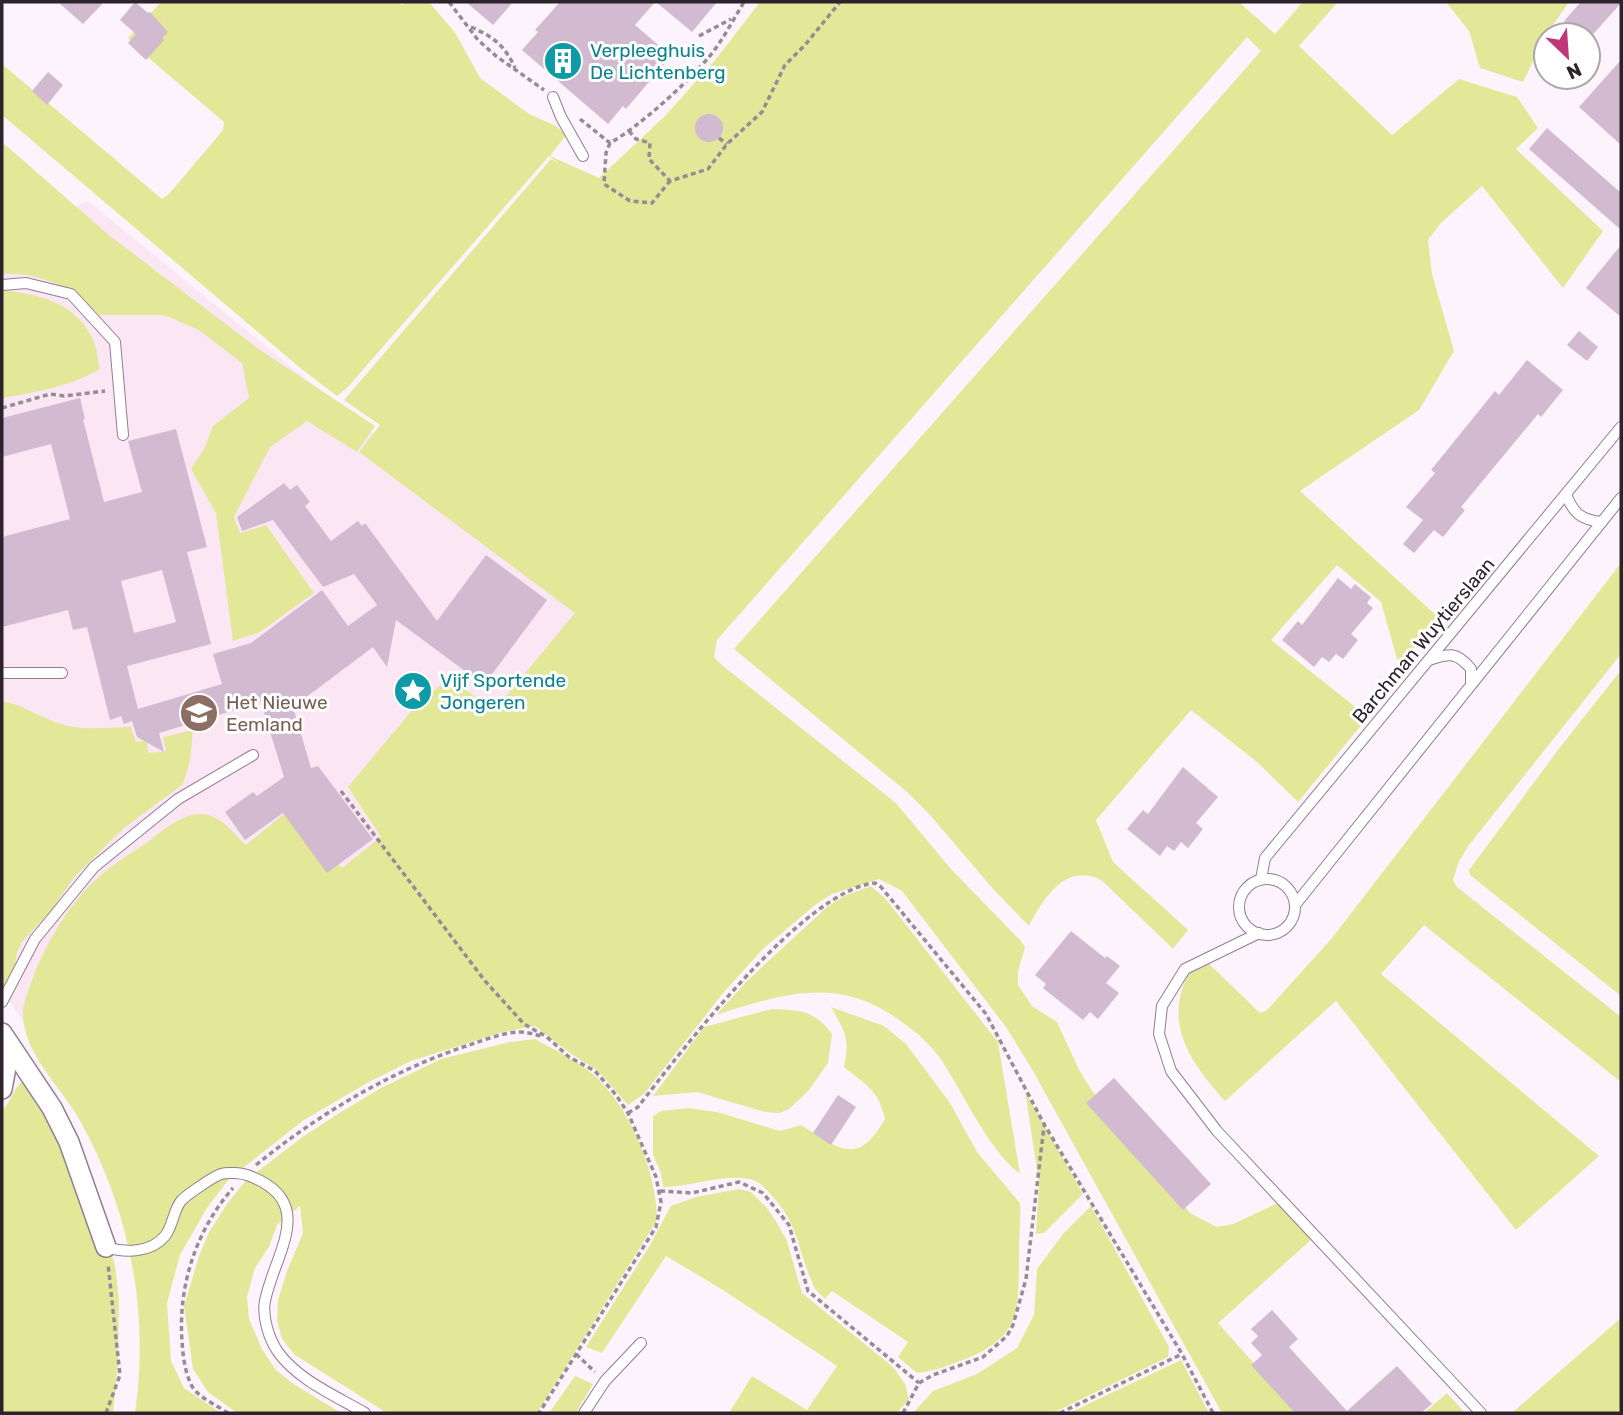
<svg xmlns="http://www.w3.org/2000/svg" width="1623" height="1415" font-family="Rubik,sans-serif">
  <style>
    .education { fill: #fbe6f4 }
    .green { fill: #e3e899 }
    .building { fill: #d2bad0; fill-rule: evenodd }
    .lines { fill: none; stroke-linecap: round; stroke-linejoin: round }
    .lane-casing { stroke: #927c91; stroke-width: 12 }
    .street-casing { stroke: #927c91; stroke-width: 22 }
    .path { stroke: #958c95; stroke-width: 3.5; stroke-dasharray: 5 3.5; stroke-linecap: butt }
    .lane { stroke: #fff; stroke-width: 10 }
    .street { stroke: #fff; stroke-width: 19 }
    .labels { text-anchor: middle; stroke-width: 6; stroke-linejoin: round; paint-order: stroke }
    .culture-label { font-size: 19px; fill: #0d838f; stroke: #fff; text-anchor: start }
    .street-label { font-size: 19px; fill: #2c232c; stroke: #fff }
    .education-label { font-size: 19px; fill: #785e54; stroke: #fff; text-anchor: start }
  </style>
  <rect width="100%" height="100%" fill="#fdf3fd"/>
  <!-- education -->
  <path class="education" d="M88,201L355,419L780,745L143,1198L2,990V234Z"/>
  <!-- green -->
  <g class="green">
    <path d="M161,2H398L403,5L406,2H429L456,34L480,78L529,114L556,126L566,135L550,156L599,178L665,116L716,59L760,2H1239L1275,34L1303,2H1338L1299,46L1392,135L1459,79L1517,97L1538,128L1516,149L1603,231L1563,288L1482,186L1441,223L1428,240L1432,274L1454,351L1419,410L1300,491L1438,617L1399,666L1381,602L1337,565L1271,640L1368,717L1298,802L1257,762L1191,710L1096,820L1113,862L1188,930L1173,949C1155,931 1136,914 1118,896C1112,891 1105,881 1097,878C1064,865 1042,900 1029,926L994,890L930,815L907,792L734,649L1261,51L1247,37L717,640L714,657L723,666L896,803L950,868L1021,941L1025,947L1018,971V985L1032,1006L1057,1022L1079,1070L1093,1092L1190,1213L1217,1227L1233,1224L1280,1202L1312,1239L1218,1323L1298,1413H1222L1033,1071L1006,1027L902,891L879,879L832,894L815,905L763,949L723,993L644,1094L628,1105L597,1070L571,1054L535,1026L503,1032L411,1061L369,1082L304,1120L229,1179L207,1208L180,1255L167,1303L171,1361L184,1388L221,1413H135C150,1309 129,1208 78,1117C59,1085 25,1055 23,1016C22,1003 30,987 34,975C48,939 71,901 101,875C116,862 133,852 149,841C168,826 195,803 219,820C229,826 237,837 246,845L291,808L342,868L381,837L348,787L419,702L450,678L494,711L575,613L359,452L380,425L344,400L551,159L559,164L549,156L348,387L337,396L299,367L2,115V64L162,199L169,194L223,130L224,122L131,43L128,38Z"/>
    <path d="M1446,2H1569L1546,35L1523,82L1480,68L1469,31Z"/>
    <path d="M2,142L110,236L260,350L375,426L357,452L307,421L270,447L234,517L240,533L266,525L314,593L260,632L233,641L216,513L191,469L205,447L213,426L249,398L242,363L199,330L164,315H99C73,288 40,272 2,274Z"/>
    <path d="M2,290C39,294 78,303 94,342C97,350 98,361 100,369C69,387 36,392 2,398Z"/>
    <path d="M1621,563V654L1469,845L1459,861L1453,880L1457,887L1621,1017V1082L1424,925L1381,974L1599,1156L1516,1230L1336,1001L1225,1101C1194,1066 1164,1028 1186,979C1189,971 1196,963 1201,956L1260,1013L1267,1010L1332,938Z"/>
    <path d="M1621,670V996L1470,875L1469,870L1561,746Z"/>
    <path d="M2,701C24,705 42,719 64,725C85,731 109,727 131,727L136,742L147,740L148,753L166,751L163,737L193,730L190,761L183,784L124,828L75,876L52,909L22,942L17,952L14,972L2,998Z"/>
    <path d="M871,886L885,898L998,1042L1020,1174C990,1151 967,1101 947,1069C935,1048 919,1034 899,1020C838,975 782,994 716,1015L748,980L827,907L844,896Z"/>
    <path d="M831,1007L884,1026L906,1044L950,1103L977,1152L1020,1203C1021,1221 1019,1239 1019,1257C1018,1310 1022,1335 968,1358C950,1365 936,1371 917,1373L898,1357L908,1342L832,1291L825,1299C820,1294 814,1289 812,1282C797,1248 799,1224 771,1195C765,1188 759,1181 750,1179C720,1174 692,1187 663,1187L661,1173L653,1155V1116L661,1111L688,1108L717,1112L780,1131L801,1125C839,1148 857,1168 885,1119C878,1089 866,1085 844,1067C850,1036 845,1033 831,1007Z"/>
    <path d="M771,1009C800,1010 814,1010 832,1034L828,1063L809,1090L789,1109L779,1113L765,1112L697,1092L653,1096L704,1027Z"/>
    <path d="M535,1039C553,1049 579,1062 594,1075C630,1108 657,1172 657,1220L537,1413H387L295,1355L282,1339L277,1320L278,1300L287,1271L303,1233L300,1206L277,1225L269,1247L255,1268L247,1297L249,1319L262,1349L276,1370L292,1383L341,1413H237L208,1392L193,1369L184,1306L199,1256L209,1232L227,1204L246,1180L304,1136L341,1112L381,1088L441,1059L510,1042Z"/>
    <path d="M29,1078L102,1222L115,1265L119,1299L118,1364L113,1413H2V1111C12,1101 14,1083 29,1078Z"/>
    <path d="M1025,1091L1083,1194L1044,1233L1036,1234L1039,1183Z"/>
    <path d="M739,1189L751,1192L767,1208L777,1223L787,1241L802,1293L893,1367L905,1384L909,1399L897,1413H729L752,1376L807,1410L837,1366L723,1290L666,1256L602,1353L586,1347L650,1245L671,1206L696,1197Z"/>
    <path d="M1091,1206L1169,1347L1168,1357L1053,1413H913L933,1391L977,1374L1017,1348L1034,1315L1037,1269L1063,1234Z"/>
    <path d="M1621,1318V1413H1512Z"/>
    <path d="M1181,1360L1209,1413H1069Z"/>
    <path d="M575,1376L593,1384L576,1413H549Z"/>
    <path d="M1447,1393L1465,1413H1424Z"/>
  </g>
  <!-- building -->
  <g class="building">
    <path d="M58,2H104L83,24Z"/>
    <path d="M135,2L148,13L150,12L168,32L162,38L164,40L146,60L128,43L136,34L120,20Z"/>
    <path d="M466,2H513L493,25Z"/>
    <path d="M560,2H655L635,25L671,56L626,109L623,106L608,124L522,50L538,32L535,30Z"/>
    <path d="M656,2H717L692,32Z"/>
    <path d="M1581,2H1621V3L1588,40V35H1579L1564,21Z"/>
    <path d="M1621,60V145L1579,107Z"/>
    <path d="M48,72L63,85L47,105L32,91Z"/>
    <circle cx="709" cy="128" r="14"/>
    <path d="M1547,128L1621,193V230L1529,149Z"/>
    <path d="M1621,245V317L1586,288Z"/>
    <path d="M1579,331L1598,347L1587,361L1567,345Z"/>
    <path d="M1527,360L1563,390L1541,417L1538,414L1461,507L1465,510L1443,537L1434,530L1414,553L1403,544L1423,520L1406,507L1435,473L1431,470L1495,391L1499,395Z"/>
    <path d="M80,398L85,419H83L104,502L142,492L128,441L176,429L207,547L187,552L211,644L127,666L138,709L222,684L213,654L251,643L322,590L348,626L377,605L354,574L323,587L273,520L242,531L237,517L284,483L290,490L297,485L310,502L305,506L331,541L358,521L362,526L365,523L437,621L486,555L547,600L484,685L396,620L387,667L373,647L293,707L311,768L318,766L373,839L327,873L283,813L245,840L225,812L253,792L257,796L284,777L261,702L159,733L164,752L137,737L132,721L124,724L121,716L110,720L87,627L73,630L68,610L2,627V537L70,519L51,444L2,457V418ZM162,570L176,622L134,633L121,581Z"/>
    <path d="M1338,578L1351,589L1355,584L1362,590L1371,597L1367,603L1373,608L1351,634L1358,640L1343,659L1336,654L1329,662L1322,657L1314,667L1282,640L1298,621L1302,625Z"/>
    <path d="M1183,767L1218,797L1196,823L1203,829L1188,848L1181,842L1174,851L1167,846L1160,856L1127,829L1143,810L1148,814Z"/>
    <path d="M1071,931L1105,958L1107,956L1120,966L1106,983L1119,993L1098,1019L1090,1012L1083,1020L1043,988L1046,984L1035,975Z"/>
    <path d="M1114,1078L1211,1184L1183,1210L1086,1103Z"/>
    <path d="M838,1095L856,1107L831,1145L813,1133Z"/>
    <path d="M1272,1310L1298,1339L1289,1347L1347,1411L1397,1366L1432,1404L1421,1413H1295L1251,1365L1262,1355L1251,1343L1258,1336L1251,1329Z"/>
  </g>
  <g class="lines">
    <defs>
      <g id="lane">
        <path d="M553,97L561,117L583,156"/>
        <path d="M2,285L26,283L71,294L115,342L123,435"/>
        <path d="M1566,494C1573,513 1581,520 1602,522"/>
        <path d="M1429,660C1450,653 1457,652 1471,669V683"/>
        <path d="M2,673H62"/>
        <path d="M1261,879L1265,858L1621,427"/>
        <circle cx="1267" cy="907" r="28"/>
        <path d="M1295,905L1621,498"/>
        <path d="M1259,933L1185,969L1162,1006L1159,1034L1171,1071L1217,1131L1481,1413"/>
        <path d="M2,1002L35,939L94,867L178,799L253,755"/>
        <path d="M106,1247C125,1253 151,1253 165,1236C173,1226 173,1211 181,1201C185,1196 214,1176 221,1174C227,1172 241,1173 247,1175C320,1201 274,1254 265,1301C262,1317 269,1339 278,1352C298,1380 336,1396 365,1413"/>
        <path d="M584,1413L605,1381L641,1343"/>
      </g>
      <g id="street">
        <path d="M2,1033L52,1108L69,1142L106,1247"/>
        <path d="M2,1089L10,1046"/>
      </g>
    </defs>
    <!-- lane casing -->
    <use href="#lane" class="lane-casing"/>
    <!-- street casing -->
    <use href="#street" class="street-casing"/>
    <!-- path -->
    <g class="path">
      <path d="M449,2L478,40L496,56L544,90"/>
      <path d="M471,27C494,37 505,46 515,68"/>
      <path d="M699,36L731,19"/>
      <path d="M580,119L610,143C640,126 686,84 709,57C723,40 733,20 744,2"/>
      <path d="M629,131L636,139L650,143L649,159L670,181L708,169L727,144L762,112L785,65L805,45L840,2"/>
      <path d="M719,138L727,144"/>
      <path d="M610,143L606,153L604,184L630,201L652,203L670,181"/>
      <path d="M2,408L50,394L64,396L105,391"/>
      <path d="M341,791L485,981L524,1024L547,1037L569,1057L595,1071L616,1095L628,1113L656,1177L661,1202L656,1227L539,1413"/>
      <path d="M628,1113L638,1107C682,1050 804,890 875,883L881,887L986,1014L1044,1124L1182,1354L1213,1413"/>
      <path d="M256,1165C320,1113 391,1071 469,1045C485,1040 503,1032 521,1032C528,1032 535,1035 542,1036"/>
      <path d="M660,1191L692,1193L739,1182L763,1193L789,1225L808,1291L919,1383"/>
      <path d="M576,1354L595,1372"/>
      <path d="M106,1413L120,1375L108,1264"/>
      <path d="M228,1413C218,1406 200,1398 193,1388C185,1374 183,1357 182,1341C178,1286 196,1230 233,1188"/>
      <path d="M903,1413L919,1383L933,1375L983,1357L1007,1336L1013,1325L1026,1279L1044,1126"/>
      <path d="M1060,1413L1182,1354"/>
    </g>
    <!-- lane -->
    <use href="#lane" class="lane"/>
    <!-- street -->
    <use href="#street" class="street"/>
  </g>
  <!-- icons -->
  <defs>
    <symbol id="building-disc" viewBox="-11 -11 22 22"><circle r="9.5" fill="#0f9aa8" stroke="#fff"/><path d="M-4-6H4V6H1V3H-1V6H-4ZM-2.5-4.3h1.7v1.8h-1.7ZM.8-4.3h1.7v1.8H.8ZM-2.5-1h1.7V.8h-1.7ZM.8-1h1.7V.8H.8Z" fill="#fff"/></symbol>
    <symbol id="sight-disc" viewBox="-11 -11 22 22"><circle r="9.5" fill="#0f9aa8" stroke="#fff"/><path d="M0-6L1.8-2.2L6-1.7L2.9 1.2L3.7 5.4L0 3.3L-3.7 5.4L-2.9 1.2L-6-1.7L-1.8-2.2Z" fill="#fff"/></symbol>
    <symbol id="school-disc" viewBox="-11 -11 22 22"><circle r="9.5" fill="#8d6e63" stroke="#fff"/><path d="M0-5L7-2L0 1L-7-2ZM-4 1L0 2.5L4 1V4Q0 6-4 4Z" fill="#fff"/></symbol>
  </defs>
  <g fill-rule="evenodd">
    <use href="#building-disc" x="541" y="39" width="44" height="44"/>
    <use href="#sight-disc" x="391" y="669" width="44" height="44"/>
    <use href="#school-disc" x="177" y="691" width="44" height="44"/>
  </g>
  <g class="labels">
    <!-- culture labels -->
    <g class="culture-label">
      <text x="590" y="57">Verpleeghuis<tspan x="590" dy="22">De Lichtenberg</tspan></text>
      <text x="440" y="687">Vijf Sportende<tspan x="440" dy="22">Jongeren</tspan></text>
    </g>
    <!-- street labels -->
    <g class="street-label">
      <text transform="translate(1423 640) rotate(-50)" y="7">Barchman Wuytierslaan</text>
    </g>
    <!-- education labels -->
    <g class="education-label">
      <text x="226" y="709">Het Nieuwe<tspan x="226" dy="22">Eemland</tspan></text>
    </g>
  </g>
  <!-- border -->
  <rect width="1623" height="1415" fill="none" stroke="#2c232c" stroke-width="7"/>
  <!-- north arrow -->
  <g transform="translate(1567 56) rotate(155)"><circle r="33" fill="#ffffff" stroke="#aba7ab" stroke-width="2"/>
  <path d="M0-5L12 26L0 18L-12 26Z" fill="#bf397a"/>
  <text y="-10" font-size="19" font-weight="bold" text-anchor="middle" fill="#2c232c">N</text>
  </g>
</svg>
